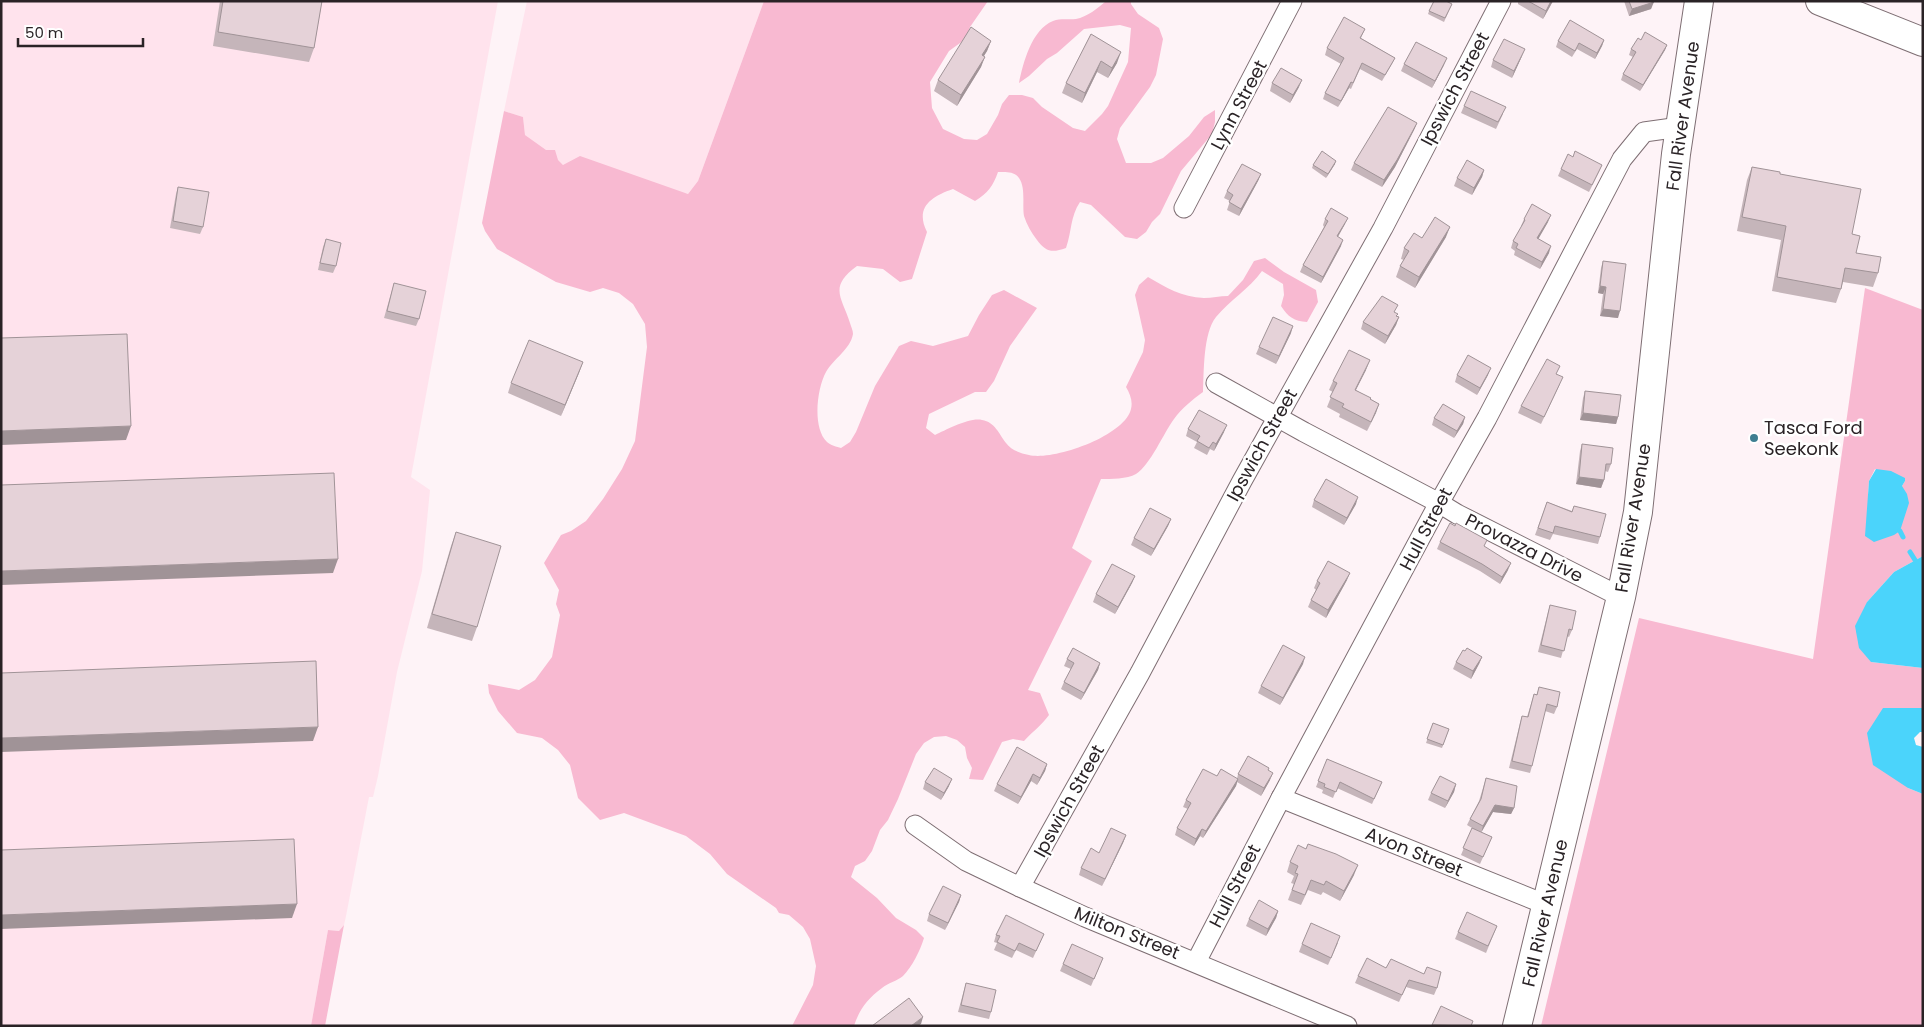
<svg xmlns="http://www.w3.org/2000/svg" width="1924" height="1027" font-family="Poppins,sans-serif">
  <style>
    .built { fill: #ffe3ed }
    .green { fill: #f8b9d1; fill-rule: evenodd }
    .water { fill: #4bd4fb }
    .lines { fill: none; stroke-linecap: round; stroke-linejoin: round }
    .stream { stroke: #4bd4fb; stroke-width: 5 }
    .street-casing { stroke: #7e6e73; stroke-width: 21 }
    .secondary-casing { stroke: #7e6e73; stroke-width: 30 }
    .highway-casing { stroke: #7e6e73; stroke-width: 30 }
    .street { stroke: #fff; stroke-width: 19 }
    .secondary { stroke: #fff; stroke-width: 28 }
    .highway { stroke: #fff; stroke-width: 28 }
    .wall { fill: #c5b5ba }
    .shaded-wall { fill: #a09397 }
    .building { fill: #e5d2d8; stroke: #a09397 }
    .poi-dot { fill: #3e7e91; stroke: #fff; stroke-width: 2 }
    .labels { text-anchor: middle; stroke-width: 5; stroke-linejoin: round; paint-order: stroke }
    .street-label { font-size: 18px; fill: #2a2326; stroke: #fff }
    .poi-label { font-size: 18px; fill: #2a2326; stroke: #fff; text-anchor: start }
  </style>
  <rect width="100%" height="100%" fill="#fef3f7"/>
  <!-- built -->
  <g class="built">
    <path d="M1,1H498L411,477L430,490L422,571L397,672L378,776L373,797H369L346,916L344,925L339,931L328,930L311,1026H1Z"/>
    <path d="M527,1H764L698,181L688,194L563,165L525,135L523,117L504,111Z"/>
  </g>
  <!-- green -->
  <g class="green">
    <path d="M764,1H988L970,27L967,38L949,51L930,82L932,108L943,129L964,139L977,140L987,134L998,115L1002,104L1009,95H1022L1033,98L1042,107L1073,128L1085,131L1102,114L1108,106L1128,62L1131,28L1120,25L1084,29L1057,53L1047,59L1029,76L1019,83C1023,63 1032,29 1053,21C1061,18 1068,20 1076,19C1087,17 1098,8 1106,1H1131V4L1138,14L1159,28L1163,39L1156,75L1150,87L1120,128L1117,139L1126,163H1151L1163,158L1189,136L1204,117L1215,110V122L1212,134L1181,171L1160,214L1152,222L1146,232L1137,239L1125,237L1091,205L1080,202C1070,217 1072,231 1066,248C1052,253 1046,252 1037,240C1031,232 1027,225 1024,216C1022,205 1026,188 1019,178C1014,171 1006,172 998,172C993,186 988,193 975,201L953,189C930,197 915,208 927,232L912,279L900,282L883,269L857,266C828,287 842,297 850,323C851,327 853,330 853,334C850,350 834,358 826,372C817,388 812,428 827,442C830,445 837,447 841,448L850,442L856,432L875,386L899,346L911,341L933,346L968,336L979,315L992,295L1004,290L1037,308L1010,346L994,381L986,392H975L929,414L926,428L935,435C946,430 970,417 982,420C995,422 999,434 1006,443C1011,450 1020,453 1029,455C1053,461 1125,436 1131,409C1133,401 1130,394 1126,387L1143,352L1145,340L1135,295L1139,285L1148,277C1167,288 1181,297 1204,298C1212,298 1220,296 1228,296L1243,280L1254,261L1265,258L1284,272L1316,290L1318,302L1307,322C1294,321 1288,317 1281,306L1284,295L1283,284L1262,271C1249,289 1230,300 1216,317C1203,333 1204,372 1203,392C1192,400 1182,408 1174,419C1163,434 1151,464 1136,474C1127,479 1111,479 1101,479L1072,548L1092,561L1028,690L1040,693L1049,715C1042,725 1032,732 1024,741L1013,739L1002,742L983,780L969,779L972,768L967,758L965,747L957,740L946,736L934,737L924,743L916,754L898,799L888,820L880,830L872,851L865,861L855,866L851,877L877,898L896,918L916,930L924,938C920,951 912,967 903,976C897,981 888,983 882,988C868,998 859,1010 854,1026H792L813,985L816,966L810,939L803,927L789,915L779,913L776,908L727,874L710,854L686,836L624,813L600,820L578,798L570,765L558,750L542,738L517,733L498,711L489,693L488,684L519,690L535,680L552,657L560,615L556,604L559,590L544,563L561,535L571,531L586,521L603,499L622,469L635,441L647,347L645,324L633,304L619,293L603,288L590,292L556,282L497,249L485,231L482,223L504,111L523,117L525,135L546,150H555L558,160L563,165L580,156L688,194L698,181Z"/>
    <path d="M1865,288L1923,310V556L1894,572L1867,602L1871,662L1923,668V708H1883L1908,788L1923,794V1026H1541L1639,618L1813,659ZM1875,469L1905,481L1902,486L1868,495L1869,481Z"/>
    <path d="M344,925L325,1026H311L328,930L339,931Z"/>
  </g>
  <!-- water -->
  <g class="water">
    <path d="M1876,469L1891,471L1905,478V481L1902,486L1907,494L1909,503L1900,531L1894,535L1874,542L1865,536L1869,481Z"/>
    <path d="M1923,556V668L1871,662L1859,648L1855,626L1867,602L1894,572Z"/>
    <path d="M1883,708H1923V732H1920L1914,738L1916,745L1923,747V794L1908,788L1873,765L1867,733Z"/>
  </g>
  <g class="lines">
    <!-- stream -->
    <g class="stream">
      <path d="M1900,531L1903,537"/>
      <path d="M1910,552L1915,560"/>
    </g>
    <defs>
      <g id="street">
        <path d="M1184,208L1292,1"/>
        <path d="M1216,383L1304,432L1439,503L1457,514L1621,597"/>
        <path d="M1281,798L1547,905"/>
        <path d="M915,825L966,861L1020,887L1085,917L1347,1026"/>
        <path d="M1020,887L1140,673L1242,481L1383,228L1501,1"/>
        <path d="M1196,962L1281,798L1439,503L1487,418L1622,159L1644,132L1680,127"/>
      </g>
      <path id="secondary" d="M1517,1026L1621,597L1638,512L1676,154L1699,1"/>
      <path id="highway" d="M1820,1L1923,42"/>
    </defs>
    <!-- street casing -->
    <use href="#street" class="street-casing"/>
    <!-- secondary casing -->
    <use href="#secondary" class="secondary-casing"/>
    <!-- highway casing -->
    <use href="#highway" class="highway-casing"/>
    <!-- street -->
    <use href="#street" class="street"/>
    <!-- secondary -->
    <use href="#secondary" class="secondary"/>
    <!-- highway -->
    <use href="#highway" class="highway"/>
  </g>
  <!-- wall -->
  <g class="wall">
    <path d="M220,1H322L314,48L309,62L213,46Z"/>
    <path d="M1518,1H1553L1543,19L1518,4Z"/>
    <path d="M1624,1H1653L1651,9L1629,16Z"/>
    <path d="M1452,4L1444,22L1428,14L1429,11Z"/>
    <path d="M1365,29L1361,38L1395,58L1392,64L1382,81L1360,69L1351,89L1349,88L1338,107L1323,99L1325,93L1341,64L1325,55L1327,48Z"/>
    <path d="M1091,34L1117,63L1108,78L1097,72L1082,103L1062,93L1066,83Z"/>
    <path d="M1604,40L1602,46L1595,59L1577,49L1572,57L1556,47L1558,41Z"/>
    <path d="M1641,40L1667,45L1665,50L1640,91L1621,80L1623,74L1633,57L1629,55L1631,49Z"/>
    <path d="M991,41L987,51L984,56L981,67L957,106L934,91L938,80Z"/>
    <path d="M1522,56L1512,78L1491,67L1493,60Z"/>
    <path d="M1404,64L1444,65L1432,88L1401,71Z"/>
    <path d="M1272,83L1299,87L1290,103L1270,91Z"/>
    <path d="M1464,106L1503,114L1496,129L1461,113Z"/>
    <path d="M1417,123L1414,130L1395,167L1382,187L1351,170L1354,163Z"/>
    <path d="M1573,157L1602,165L1599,172L1589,192L1558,176L1561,169Z"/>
    <path d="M1335,164L1326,178L1312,168L1313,165Z"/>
    <path d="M1752,167L1780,174L1852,234L1856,253L1878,273L1873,287L1843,282L1841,289L1836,303L1772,291L1781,240L1737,231L1747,180Z"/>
    <path d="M1484,170L1482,177L1472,195L1454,186L1457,178Z"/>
    <path d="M1261,174L1258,181L1239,216L1227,210L1230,201L1224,198L1227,191Z"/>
    <path d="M178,187L203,227L200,234L170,228L176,194Z"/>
    <path d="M1325,219L1345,224L1338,237L1341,246L1321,283L1300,272L1303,265L1324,227L1323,225Z"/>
    <path d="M1524,219L1548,222L1538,238L1549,253L1540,269L1514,255L1515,251L1511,248L1513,241L1522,226H1521Z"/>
    <path d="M1446,237L1415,288L1396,277L1400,266L1404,260L1401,259L1404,248L1422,238Z"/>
    <path d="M326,239L336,266L333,273L318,270L323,247Z"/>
    <path d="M1603,261L1618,318L1600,316L1603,294L1598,293L1601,268Z"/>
    <path d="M394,283L419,319L416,326L384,318Z"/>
    <path d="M1397,316L1399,317L1396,325L1385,344L1361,329L1363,322Z"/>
    <path d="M1291,333L1276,364L1256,354L1259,347Z"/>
    <path d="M583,362L561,416L508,393L511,383Z"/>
    <path d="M1366,370L1356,390L1370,399L1379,404L1367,431L1339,417L1340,414L1327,407L1333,392L1329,390L1333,381Z"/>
    <path d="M1557,374L1560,384L1541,424L1518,413L1521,406Z"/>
    <path d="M1457,375H1488L1477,395L1455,382Z"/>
    <path d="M1585,391L1618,417L1616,424L1580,420L1583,398Z"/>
    <path d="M1465,417L1463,424L1454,438L1432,425L1434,418Z"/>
    <path d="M1188,429L1224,432L1214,451L1210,449L1207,455L1194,448L1197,442L1186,436Z"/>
    <path d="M1582,444L1611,464L1608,472L1605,471L1604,480L1601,488L1576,484L1580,451Z"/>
    <path d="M1314,500L1356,504L1344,525L1312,507Z"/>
    <path d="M1547,502L1572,511L1574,506L1600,537L1598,544L1553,534L1550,540L1535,535Z"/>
    <path d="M1171,519L1168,526L1151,556L1131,545L1134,538Z"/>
    <path d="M456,532L477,627L472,641L427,628L451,546Z"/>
    <path d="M1440,542L1485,547L1508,570L1500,584L1480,571L1437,549Z"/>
    <path d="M1135,576L1132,583L1115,614L1093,602L1096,594Z"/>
    <path d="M1347,580L1326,618L1308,607L1311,600L1316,590L1314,588L1317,581Z"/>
    <path d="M1550,605L1572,630L1569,637L1567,636L1561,658L1538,652L1548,612Z"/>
    <path d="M1465,651L1482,657L1479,664L1471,679L1453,669L1456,662Z"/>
    <path d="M1067,659L1100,663L1098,670L1081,700L1061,689L1064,682L1071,669L1064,666Z"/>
    <path d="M1303,664L1280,705L1258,693L1261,686Z"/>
    <path d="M1539,687L1557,707L1554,714L1545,711L1532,766L1530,773L1509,768L1520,723L1522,716L1527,717L1534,694H1537Z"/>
    <path d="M1433,723L1449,729L1442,748L1426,743Z"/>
    <path d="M1327,759L1382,782L1372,804L1337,788L1333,798L1322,793L1323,790L1316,787Z"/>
    <path d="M1047,764L1045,771L1037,785L1031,781L1018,804L994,791L997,784Z"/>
    <path d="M1268,770L1270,780L1261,796L1237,782L1236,786L1203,838L1200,836L1194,846L1175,835L1177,828L1188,809L1183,807L1186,800L1217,776L1237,779L1238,774Z"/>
    <path d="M1486,778L1514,808L1511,814L1493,812L1481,832L1492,837L1480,864L1461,855L1472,828L1467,825L1479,801Z"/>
    <path d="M925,782L949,786L941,800L923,789Z"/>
    <path d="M1456,784L1454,792L1445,808L1428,800L1431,793Z"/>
    <path d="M1126,835L1123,843L1102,886L1079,875L1081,868L1099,853Z"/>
    <path d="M1290,862L1354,875L1340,901L1323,892L1321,895L1308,890L1301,905L1288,900L1294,884L1291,883L1294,876L1287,872Z"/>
    <path d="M961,895L959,902L945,930L927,921L929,914Z"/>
    <path d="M1278,911L1276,918L1266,936L1246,926L1249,919Z"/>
    <path d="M1497,926L1486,953L1455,939L1458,932Z"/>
    <path d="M1044,934L1033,958L1016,950L1012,958L994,950L997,943L994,942L996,935Z"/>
    <path d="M1338,943L1328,965L1299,952L1302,944Z"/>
    <path d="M1103,958L1091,986L1060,971L1063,964Z"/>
    <path d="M1386,968L1437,988L1434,995L1406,987L1399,1002L1355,983L1358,976Z"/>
    <path d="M966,983L991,1012L989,1019L958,1012L964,990Z"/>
  </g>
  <!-- shaded-wall -->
  <g class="shaded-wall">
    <path d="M1551,1H1553L1543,19L1546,11Z"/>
    <path d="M1654,2L1651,9L1629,16L1632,9Z"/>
    <path d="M1604,40L1602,46L1595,59L1597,53Z"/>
    <path d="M991,41L987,51L978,65L982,55Z"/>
    <path d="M1667,45L1665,50L1640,91L1643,85Z"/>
    <path d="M1525,49L1522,56L1512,78L1514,71Z"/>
    <path d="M1121,52L1117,63L1108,78L1112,68Z"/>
    <path d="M985,57L981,67L957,106L961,95Z"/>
    <path d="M1447,58L1444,65L1432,88L1435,81Z"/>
    <path d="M1101,61L1097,72L1082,103L1085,93Z"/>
    <path d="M1302,80L1299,87L1290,103L1293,95Z"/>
    <path d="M1351,82L1349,88L1338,107L1341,101Z"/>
    <path d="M1417,123L1414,130L1395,167L1382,187L1384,180Z"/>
    <path d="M1336,161L1335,164L1326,178L1328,174Z"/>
    <path d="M1484,170L1482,177L1472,195L1474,188Z"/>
    <path d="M1261,174L1258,181L1239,216L1241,209Z"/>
    <path d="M1551,215L1548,222L1535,245L1537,238Z"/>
    <path d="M1348,218L1345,224L1334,243L1337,236Z"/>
    <path d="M1450,227L1446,237L1415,288L1419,277Z"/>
    <path d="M1343,240L1341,246L1321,283L1323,277Z"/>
    <path d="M1551,246L1549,253L1540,269L1542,262Z"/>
    <path d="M1600,286L1606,287L1603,294L1598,293Z"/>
    <path d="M1603,309L1620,311L1618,318L1600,316Z"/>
    <path d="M1399,317L1396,325L1385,344L1388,336Z"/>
    <path d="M1293,326L1291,333L1276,364L1279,356Z"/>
    <path d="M1370,360L1366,370L1351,399L1355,390Z"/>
    <path d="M583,362L579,373L561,416L565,405Z"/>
    <path d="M1491,368L1488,375L1477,395L1480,388Z"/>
    <path d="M1379,404L1376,413L1367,431Z"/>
    <path d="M1583,413L1618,417L1616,424L1580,420Z"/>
    <path d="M1465,417L1463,424L1454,438L1457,431Z"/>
    <path d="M1227,425L1224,432L1214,451L1216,444Z"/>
    <path d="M131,426L126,440L1,445V431Z"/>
    <path d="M1579,477L1604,480L1601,488L1576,484Z"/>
    <path d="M1358,497L1356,504L1344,525L1347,518Z"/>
    <path d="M1171,519L1168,526L1151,556L1154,549Z"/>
    <path d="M338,559L333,573L1,585V571Z"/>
    <path d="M1511,563L1508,570L1500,584L1502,577Z"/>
    <path d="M1350,573L1347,580L1326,618L1328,610Z"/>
    <path d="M1135,576L1132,583L1115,614L1118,607Z"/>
    <path d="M1305,657L1303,664L1280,705L1283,698Z"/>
    <path d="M1482,657L1479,664L1471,679L1473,671Z"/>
    <path d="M1100,663L1098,670L1081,700L1084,693Z"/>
    <path d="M318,727L313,741L1,752V738Z"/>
    <path d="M1047,764L1045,771L1037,785L1040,778Z"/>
    <path d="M1273,773L1270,780L1261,796L1264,788Z"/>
    <path d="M1033,774L1031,781L1018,804L1021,797Z"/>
    <path d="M952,779L949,786L941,800L944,793Z"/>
    <path d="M1238,779L1236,786L1203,838L1206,831Z"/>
    <path d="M1456,784L1454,792L1445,808L1448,801Z"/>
    <path d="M1495,805L1514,808L1511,814L1493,812L1481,833L1483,826Z"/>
    <path d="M1202,829L1200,836L1194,846L1196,839Z"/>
    <path d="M1126,835L1123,843L1102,886L1105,879Z"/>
    <path d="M1358,865L1354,875L1340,901L1344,891Z"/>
    <path d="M961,895L959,902L945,930L948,923Z"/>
    <path d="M297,904L292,918L1,929V915Z"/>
    <path d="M1278,911L1276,918L1266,936L1268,929Z"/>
    <path d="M923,1017L921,1024L918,1026H911Z"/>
  </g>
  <!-- building -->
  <g class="building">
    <path d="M223,1H322L314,48L218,32Z"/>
    <path d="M1434,1H1446L1452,4L1445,18L1429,11Z"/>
    <path d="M1528,1H1551L1546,11Z"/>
    <path d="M1629,1H1653L1654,2L1632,9Z"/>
    <path d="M1344,17L1365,29L1360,38L1395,58L1385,75L1362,63L1353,83L1351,82L1341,101L1325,93L1344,58L1327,48Z"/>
    <path d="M1570,20L1604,40L1597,53L1579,43L1575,51L1558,41Z"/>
    <path d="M971,27L991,41L982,55L985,57L961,95L938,80Z"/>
    <path d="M1645,32L1667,45L1643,85L1623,74L1636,52L1631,49L1638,38L1641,40Z"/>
    <path d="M1091,34L1121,52L1112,68L1101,61L1085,93L1066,83Z"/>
    <path d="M1504,39L1525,49L1514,71L1493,60Z"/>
    <path d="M1416,42L1447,58L1435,81L1404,64Z"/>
    <path d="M1281,68L1302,80L1293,95L1272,83Z"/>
    <path d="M1471,91L1506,107L1498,122L1464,106Z"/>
    <path d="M1388,107L1417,123L1397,160L1384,180L1354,163Z"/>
    <path d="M1322,151L1336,161L1328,174L1313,165Z"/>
    <path d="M1575,151L1602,165L1592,185L1561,169L1568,154L1573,157Z"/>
    <path d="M1467,160L1484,170L1474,188L1457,178Z"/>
    <path d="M1242,164L1261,174L1241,209L1229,202L1233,195L1227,191Z"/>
    <path d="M1752,167L1780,172V174L1861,189L1852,234L1860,236L1856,253L1881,257L1878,273L1845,268L1841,289L1777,277L1786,226L1742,217Z"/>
    <path d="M178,187L209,192L203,227L173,221Z"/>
    <path d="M1532,204L1551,215L1537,238L1551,246L1542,262L1516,248L1518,244L1513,241L1525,220L1524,219Z"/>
    <path d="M1331,208L1348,218L1337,236L1343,240L1323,277L1303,265L1328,221L1325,219Z"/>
    <path d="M1435,217L1450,227L1419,277L1400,266L1409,251L1404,248L1414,233L1422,238Z"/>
    <path d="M326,239L341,243L336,266L320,263Z"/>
    <path d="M1603,261L1626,264L1620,311L1603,309L1606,287L1600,286Z"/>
    <path d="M394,283L426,291L419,319L387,311Z"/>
    <path d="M1382,296L1398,305L1394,312L1398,314L1396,316L1399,317L1388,336L1363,322Z"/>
    <path d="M1273,317L1293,326L1279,356L1259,347Z"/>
    <path d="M127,334L131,426L1,431V338Z"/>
    <path d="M529,340L583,362L565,405L511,383Z"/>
    <path d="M1349,350L1370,360L1355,390L1371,398L1370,399L1379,404L1371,422L1342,407L1344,404L1330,397L1337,383L1333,381Z"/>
    <path d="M1468,355L1491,368L1480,388L1457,375Z"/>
    <path d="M1547,359L1560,366L1556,374L1563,377L1544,417L1521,406Z"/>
    <path d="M1585,391L1621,395L1618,417L1583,413Z"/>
    <path d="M1443,404L1465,417L1457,431L1434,418Z"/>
    <path d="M1199,410L1227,425L1216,444L1213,442L1209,448L1197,441L1200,436L1188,429Z"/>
    <path d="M1582,444L1613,448L1611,464H1606L1604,480L1579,477Z"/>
    <path d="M334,473L338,559L1,571V485Z"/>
    <path d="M1326,479L1358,497L1347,518L1314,500Z"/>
    <path d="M1547,502L1572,512L1574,506L1606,514L1600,537L1555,526L1553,533L1538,528Z"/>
    <path d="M1150,508L1171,519L1154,549L1134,538Z"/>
    <path d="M1450,523L1455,526L1456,523L1487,540L1484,546L1511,563L1502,577L1482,564L1440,542Z"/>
    <path d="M456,532L501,546L477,627L432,614Z"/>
    <path d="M1328,561L1350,573L1328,610L1311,600L1320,583L1317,581Z"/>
    <path d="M1112,564L1135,576L1118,607L1096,594Z"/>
    <path d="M1550,605L1576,611L1572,630L1569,629L1564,651L1541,645Z"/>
    <path d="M1283,645L1305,657L1283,698L1261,686Z"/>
    <path d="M1073,648L1100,663L1084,693L1064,682L1074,663L1067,659Z"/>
    <path d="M1467,648L1482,657L1473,671L1456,662L1463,650L1465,651Z"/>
    <path d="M316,661L318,727L1,738V673Z"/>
    <path d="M1539,687L1560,692L1557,707L1547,704L1532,766L1512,761L1522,716L1528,717L1534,694L1537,695Z"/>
    <path d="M1433,723L1449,729L1443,745L1427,739Z"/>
    <path d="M1017,747L1047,764L1040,778L1033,774L1021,797L997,784Z"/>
    <path d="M1248,756L1269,768L1268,770L1273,773L1264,788L1238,774Z"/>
    <path d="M1327,759L1382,782L1374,799L1340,782L1336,792L1324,787L1325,784L1318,781Z"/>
    <path d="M934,768L952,779L944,793L925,782Z"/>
    <path d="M1203,769L1217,776L1221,769L1238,779L1206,831L1202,829L1196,839L1177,828L1191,803L1186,800Z"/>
    <path d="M1440,776L1456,784L1448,801L1431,793Z"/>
    <path d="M1486,778L1517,786L1514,808L1495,805L1483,826L1470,819L1481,799Z"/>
    <path d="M1111,828L1126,835L1105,879L1081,868L1091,848L1099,853Z"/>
    <path d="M1472,828L1492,837L1483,857L1463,848Z"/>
    <path d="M294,839L297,904L1,915V850Z"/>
    <path d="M1308,844L1336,854L1358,865L1344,891L1326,881L1324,885L1311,880L1305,895L1292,890L1298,874L1295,873L1298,866L1290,862L1298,845L1306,849Z"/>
    <path d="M943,886L961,895L948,923L929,914Z"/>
    <path d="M1259,900L1278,911L1268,929L1249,919Z"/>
    <path d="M1467,912L1497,926L1488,946L1458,932Z"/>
    <path d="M1006,915L1044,934L1036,951L1019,943L1015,951L997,942L1000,936L996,935Z"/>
    <path d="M1311,923L1340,936L1331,958L1302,944Z"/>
    <path d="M1072,944L1103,958L1094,979L1063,964Z"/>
    <path d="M1367,958L1386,968L1391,959L1424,974L1427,967L1441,972L1437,988L1409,980L1402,995L1358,976Z"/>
    <path d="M966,983L996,990L991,1012L961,1005Z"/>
    <path d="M909,998L923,1017L911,1026H872Z"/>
    <path d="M1441,1006L1473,1021L1471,1026L1432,1025Z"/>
  </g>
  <!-- markers -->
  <circle class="poi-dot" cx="1754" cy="438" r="5"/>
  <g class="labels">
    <!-- street labels -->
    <g class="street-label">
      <text transform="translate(1455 89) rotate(-62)" y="6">Ipswich Street</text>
      <text transform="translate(1239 105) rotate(-62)" y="6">Lynn Street</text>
      <text transform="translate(1683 116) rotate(-82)" y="6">Fall River Avenue</text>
      <text transform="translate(1262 445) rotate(-61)" y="6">Ipswich Street</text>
      <text transform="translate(1633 518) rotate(-81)" y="6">Fall River Avenue</text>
      <text transform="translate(1426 529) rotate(-62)" y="6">Hull Street</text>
      <text transform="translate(1524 548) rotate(27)" y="6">Provazza Drive</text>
      <text transform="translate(1069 801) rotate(-61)" y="6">Ipswich Street</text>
      <text transform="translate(1414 852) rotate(22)" y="6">Avon Street</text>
      <text transform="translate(1235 886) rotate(-63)" y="6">Hull Street</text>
      <text transform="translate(1545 913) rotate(-77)" y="6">Fall River Avenue</text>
      <text transform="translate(1127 933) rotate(22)" y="6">Milton Street</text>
    </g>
    <!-- poi labels -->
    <g class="poi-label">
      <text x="1764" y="434">Tasca Ford<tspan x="1764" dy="21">Seekonk</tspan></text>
    </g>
  </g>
  <!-- border -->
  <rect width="1924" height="1027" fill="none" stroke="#2a2326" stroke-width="5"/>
  <!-- scale -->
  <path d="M18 38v8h125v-8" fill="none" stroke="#2a2326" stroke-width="2.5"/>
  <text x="25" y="38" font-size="15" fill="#2a2326" stroke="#ffffff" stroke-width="4" paint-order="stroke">50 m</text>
</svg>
